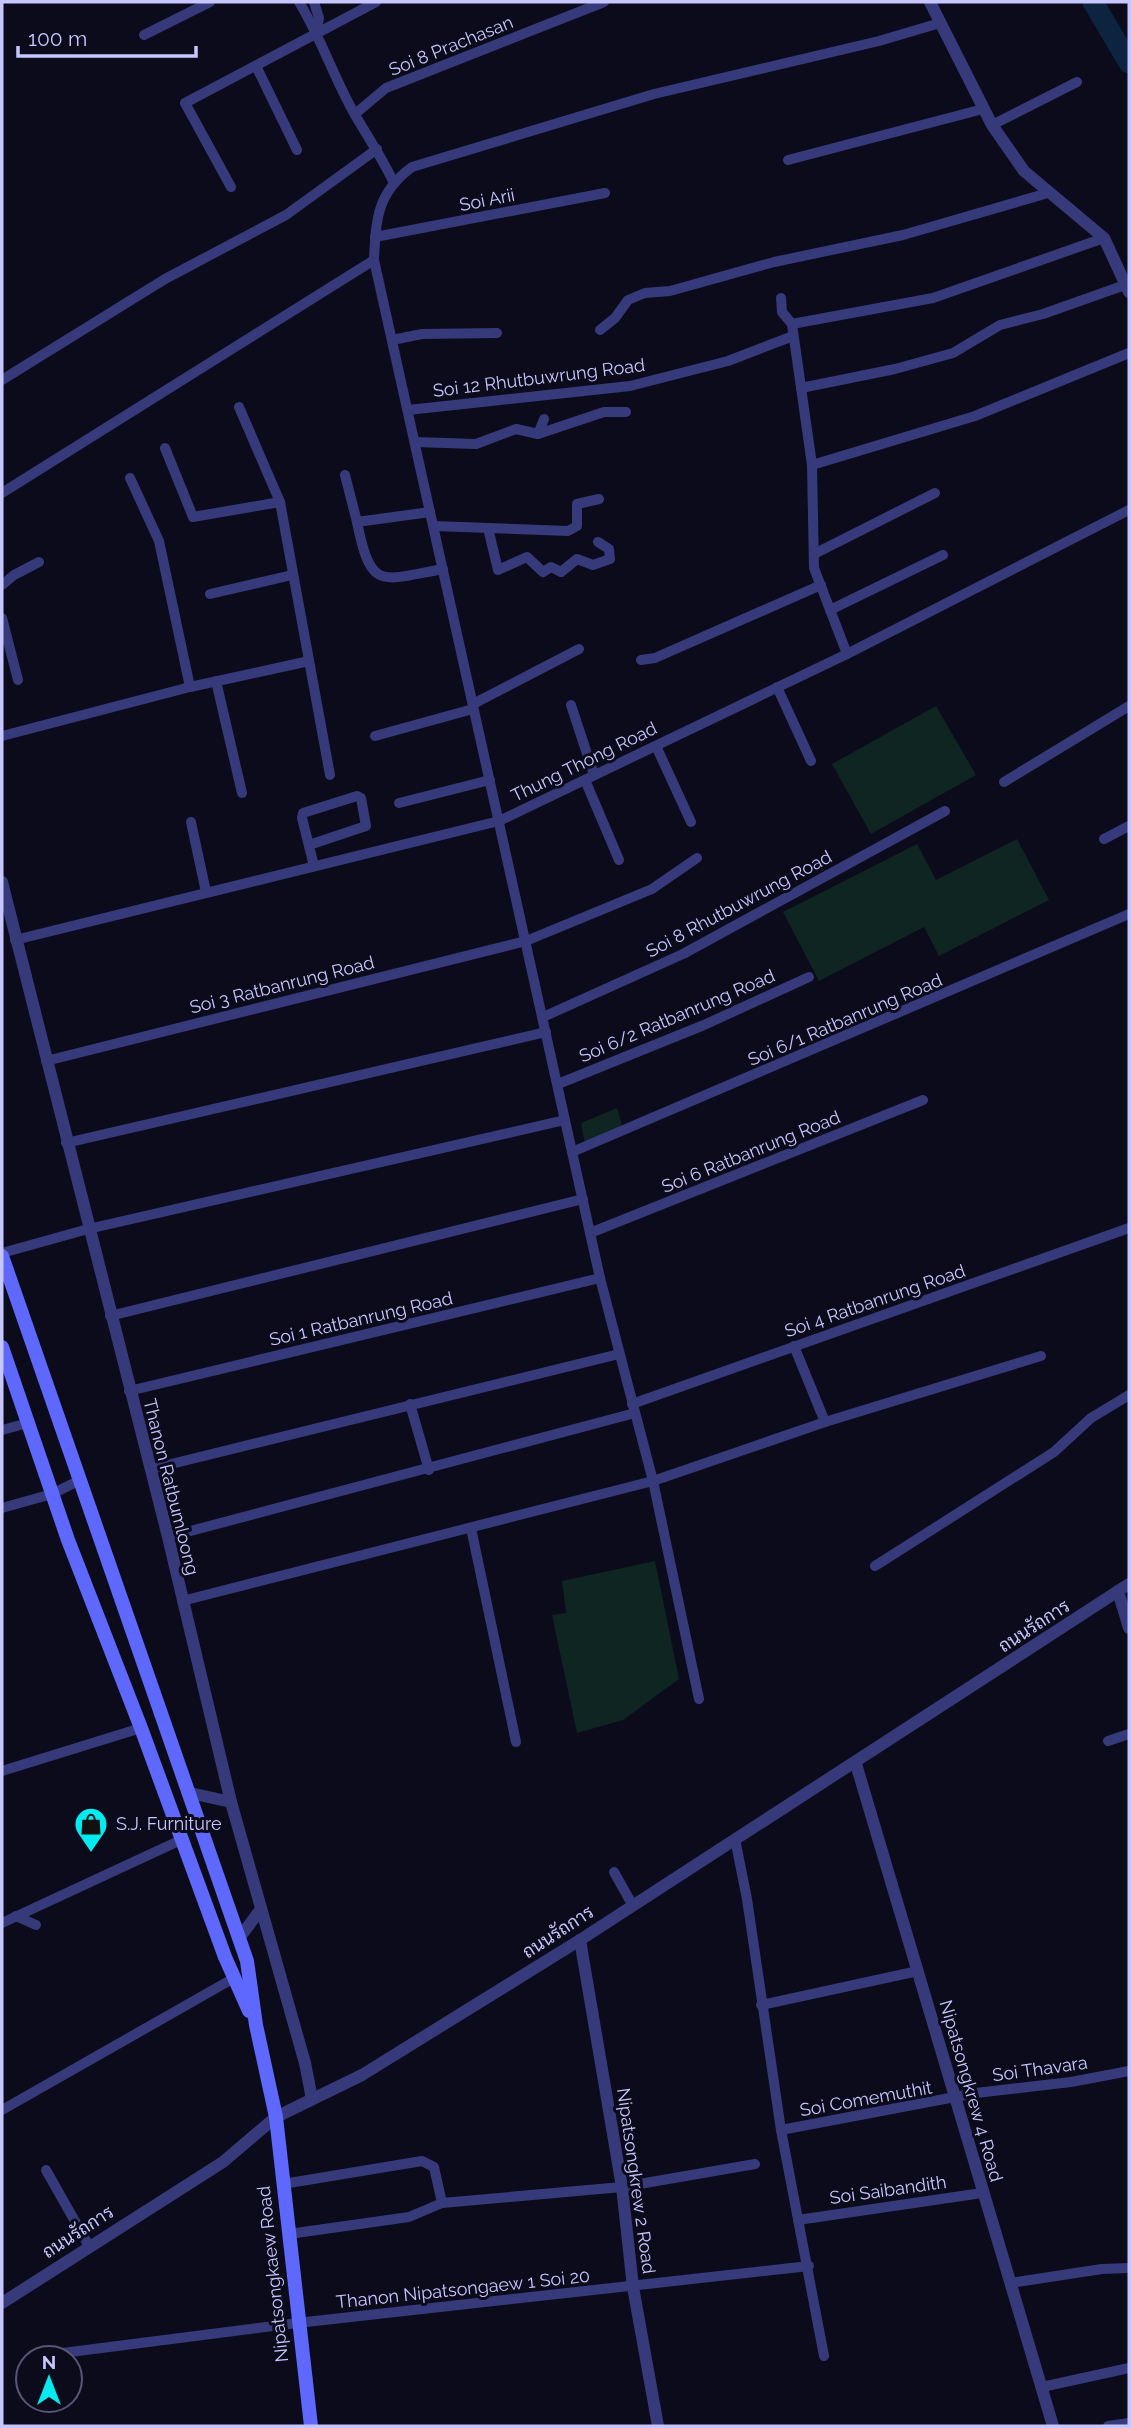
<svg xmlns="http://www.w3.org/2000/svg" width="1131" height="2428" font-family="Raleway,Sarabun,sans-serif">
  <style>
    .green { fill: #0e2522 }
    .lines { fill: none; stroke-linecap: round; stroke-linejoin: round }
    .river { stroke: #0c243f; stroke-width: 21 }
    .minor { stroke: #363a7a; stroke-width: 10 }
    .tertiary { stroke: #363a7a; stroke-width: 12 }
    .secondary { stroke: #5e68fd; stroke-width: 14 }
    .labels { text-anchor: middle; stroke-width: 6; stroke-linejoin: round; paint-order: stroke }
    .street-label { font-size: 18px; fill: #c8c6fe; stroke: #0c0b1b }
    .poi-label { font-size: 18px; fill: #c8c6fe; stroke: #0c0b1b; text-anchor: start }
  </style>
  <rect width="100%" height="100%" fill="#0c0b1b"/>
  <!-- green -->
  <g class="green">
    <path d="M936,706L976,775L871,834L832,764Z"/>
    <path d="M1017,839L1049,900L939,956L924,927L819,981L783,912L917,844L936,880Z"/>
    <path d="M617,1108L623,1128L585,1144L581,1123Z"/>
    <path d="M655,1561L679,1679L623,1720L577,1733L552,1615L566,1613L562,1581Z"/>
  </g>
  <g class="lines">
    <!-- river -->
    <path class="river" d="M1093,2L1129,63"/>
    <!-- minor -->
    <g class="minor">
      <path d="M299,2C321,38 334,78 355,115C368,137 382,158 393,181"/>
      <path d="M314,2L319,18L317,31"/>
      <path d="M144,35L210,2"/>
      <path d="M256,66L297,150"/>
      <path d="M355,114L386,88L604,2"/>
      <path d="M992,125L1077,82"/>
      <path d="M788,160L983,109"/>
      <path d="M231,187L185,103L376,2"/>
      <path d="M375,237L605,193"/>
      <path d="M781,298L782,312L792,324L812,465L814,568L847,654"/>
      <path d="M792,324L933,298L1104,238"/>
      <path d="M600,330L615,318L628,300L645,293L670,291L774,262L903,235L1048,193"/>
      <path d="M392,340L422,334L497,333"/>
      <path d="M2,380L165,279L286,215L377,149"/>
      <path d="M801,388L895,369L953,353L1000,325L1043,314L1125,285"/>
      <path d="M239,407L280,502L330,775"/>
      <path d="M408,410L630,386L728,361L793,336"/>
      <path d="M544,419L538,434L604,412H626"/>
      <path d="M415,442L476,444L516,429L538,434"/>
      <path d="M165,448L193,517L280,502"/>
      <path d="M812,465L975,416L1129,353"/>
      <path d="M345,475L357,522"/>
      <path d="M130,478L159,541L190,687"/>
      <path d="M2,493L374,260"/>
      <path d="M430,512L357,522C371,592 381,580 443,569"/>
      <path d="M434,526L568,531L577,526V504L599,499"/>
      <path d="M488,528L498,570L527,557L543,572L551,567L561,572L577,559L593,565L610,559L609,549L598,542"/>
      <path d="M814,554L935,493"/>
      <path d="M2,585L14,575L39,562"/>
      <path d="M210,594L292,575"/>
      <path d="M830,610L943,555"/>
      <path d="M2,618L18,680"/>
      <path d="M641,660L655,658L821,585"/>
      <path d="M216,681L242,793"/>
      <path d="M777,687L811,761"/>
      <path d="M473,704L579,649"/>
      <path d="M571,705L594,775"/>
      <path d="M2,736L190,687L309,661"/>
      <path d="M375,736L473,709"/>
      <path d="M656,746L691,822"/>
      <path d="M585,780L619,860"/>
      <path d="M1004,782L1129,706"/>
      <path d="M399,803L490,780"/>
      <path d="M191,822L206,892"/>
      <path d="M1104,839L1129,826"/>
      <path d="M309,845L366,826L361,798L357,796L303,813L302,818L314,866"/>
      <path d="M15,940L499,821L847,654L1129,510"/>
      <path d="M543,1017L683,954L945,811"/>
      <path d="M46,1061L526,941L652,889L697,858"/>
      <path d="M558,1084L704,1025L809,977"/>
      <path d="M66,1143L546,1032"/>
      <path d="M572,1152L1129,914"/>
      <path d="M590,1233L923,1100"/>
      <path d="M2,1253L88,1229L565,1120"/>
      <path d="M110,1316L583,1199"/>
      <path d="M794,1346L825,1422"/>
      <path d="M129,1391L600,1278"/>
      <path d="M410,1404L429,1470"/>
      <path d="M632,1404L1129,1228"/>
      <path d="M2,1430L28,1423"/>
      <path d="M151,1469L619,1354"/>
      <path d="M2,1508L52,1494L80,1480"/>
      <path d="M471,1528L516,1742"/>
      <path d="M168,1537L635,1413"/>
      <path d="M875,1566L1054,1452L1091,1418L1129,1395"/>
      <path d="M182,1601L653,1481L825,1422L1041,1356"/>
      <path d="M699,1699L653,1481L600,1278L374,260C376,218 377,193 412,167L654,94L879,41L940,23"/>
      <path d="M1108,1741L1129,1734"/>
      <path d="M2,1771L141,1728"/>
      <path d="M735,1839L747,1899L781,2130L824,2356"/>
      <path d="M614,1872L632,1904"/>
      <path d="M16,1916L36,1925"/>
      <path d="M2,1923L183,1839"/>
      <path d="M761,2005L918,1971"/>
      <path d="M2,2110L234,1978"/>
      <path d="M781,2130L976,2093L1071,2082L1129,2071"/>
      <path d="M46,2170L89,2246"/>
      <path d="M283,2184L422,2161L434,2167L442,2203"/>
      <path d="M798,2220L982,2193"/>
      <path d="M289,2234L409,2217L442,2203L622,2187L755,2164"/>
      <path d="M1010,2283L1102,2269L1129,2268"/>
      <path d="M47,2355L297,2323L809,2266"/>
      <path d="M1042,2387L1129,2368"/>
      <path d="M1108,2426L1129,2423"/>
    </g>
    <!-- tertiary -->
    <g class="tertiary">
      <path d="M930,2L992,125L1024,171L1104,238L1129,292"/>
      <path d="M2,882L168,1537L231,1802L305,2063L312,2099"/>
      <path d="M1118,1591L1129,1628"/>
      <path d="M856,1764L1053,2426"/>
      <path d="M190,1793L231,1802"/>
      <path d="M240,1937L261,1909"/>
      <path d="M580,1940L622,2187L633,2287L658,2426"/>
      <path d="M2,2303L223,2162L276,2117L362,2075L580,1940L1129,1584"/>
    </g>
    <!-- secondary -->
    <g class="secondary">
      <path d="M2,1256L247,1961L256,2025L276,2117L311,2426"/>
      <path d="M2,1347L68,1540L141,1728L225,1957L249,2011"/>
    </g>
  </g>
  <!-- icons -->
  <defs>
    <symbol id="shop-pin" viewBox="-11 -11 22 30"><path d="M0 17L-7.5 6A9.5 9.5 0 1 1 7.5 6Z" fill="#03ebee" stroke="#0c0b1b"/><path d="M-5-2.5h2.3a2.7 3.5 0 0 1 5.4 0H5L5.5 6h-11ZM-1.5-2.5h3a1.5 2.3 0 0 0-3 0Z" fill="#111"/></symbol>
  </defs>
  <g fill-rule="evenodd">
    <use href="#shop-pin" x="72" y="1805" width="38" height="52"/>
  </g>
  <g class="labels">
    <!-- street labels -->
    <g class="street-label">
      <text transform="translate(451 46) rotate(-22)" y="6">Soi 8 Prachasan</text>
      <text transform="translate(487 200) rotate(-11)" y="6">Soi Arii</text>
      <text transform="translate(539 378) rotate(-7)" y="6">Soi 12 Rhutbuwrung Road</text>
      <text transform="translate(584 762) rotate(-26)" y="6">Thung Thong Road</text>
      <text transform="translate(739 904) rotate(-28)" y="6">Soi 8 Rhutbuwrung Road</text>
      <text transform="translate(282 985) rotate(-14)" y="6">Soi 3 Ratbanrung Road</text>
      <text transform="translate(677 1016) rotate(-23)" y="6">Soi 6/2 Ratbanrung Road</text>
      <text transform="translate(845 1020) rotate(-23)" y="6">Soi 6/1 Ratbanrung Road</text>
      <text transform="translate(751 1152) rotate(-22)" y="6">Soi 6 Ratbanrung Road</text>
      <text transform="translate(875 1301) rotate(-19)" y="6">Soi 4 Ratbanrung Road</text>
      <text transform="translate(361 1319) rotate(-13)" y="6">Soi 1 Ratbanrung Road</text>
      <text transform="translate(171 1487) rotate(76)" y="6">Thanon Ratbumloong</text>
      <text transform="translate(1034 1626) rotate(-33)" y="6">ถนนรัถการ</text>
      <text transform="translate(558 1932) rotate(-33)" y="6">ถนนรัถการ</text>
      <text transform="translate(1040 2069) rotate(-8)" y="6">Soi Thavara</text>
      <text transform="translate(971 2091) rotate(74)" y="6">Nipatsongkrew 4 Road</text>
      <text transform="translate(866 2099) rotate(-10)" y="6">Soi Comemuthit</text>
      <text transform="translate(636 2181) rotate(82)" y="6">Nipatsongkrew 2 Road</text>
      <text transform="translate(888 2190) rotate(-8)" y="6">Soi Saibandith</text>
      <text transform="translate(78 2232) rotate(-33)" y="6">ถนนรัถการ</text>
      <text transform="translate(273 2274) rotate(-96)" y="6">Nipatsongkaew Road</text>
      <text transform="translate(463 2289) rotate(-6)" y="6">Thanon Nipatsongaew 1 Soi 20</text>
    </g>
    <!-- poi labels -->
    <g class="poi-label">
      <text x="116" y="1830">S.J. Furniture</text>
    </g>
  </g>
  <!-- border -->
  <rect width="1131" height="2428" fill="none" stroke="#c8c6fe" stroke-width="7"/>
  <!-- north arrow -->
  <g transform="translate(49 2379)"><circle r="33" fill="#0c0b1b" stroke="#575676" stroke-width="2"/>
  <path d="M0-5L12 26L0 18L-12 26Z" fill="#03ebee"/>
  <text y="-10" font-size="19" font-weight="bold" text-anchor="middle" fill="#c8c6fe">N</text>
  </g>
  <!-- scale -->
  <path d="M18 46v10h178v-10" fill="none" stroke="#c8c6fe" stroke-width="3.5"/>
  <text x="28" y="46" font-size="21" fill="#c8c6fe" stroke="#0c0b1b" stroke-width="5" paint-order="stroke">100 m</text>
</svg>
